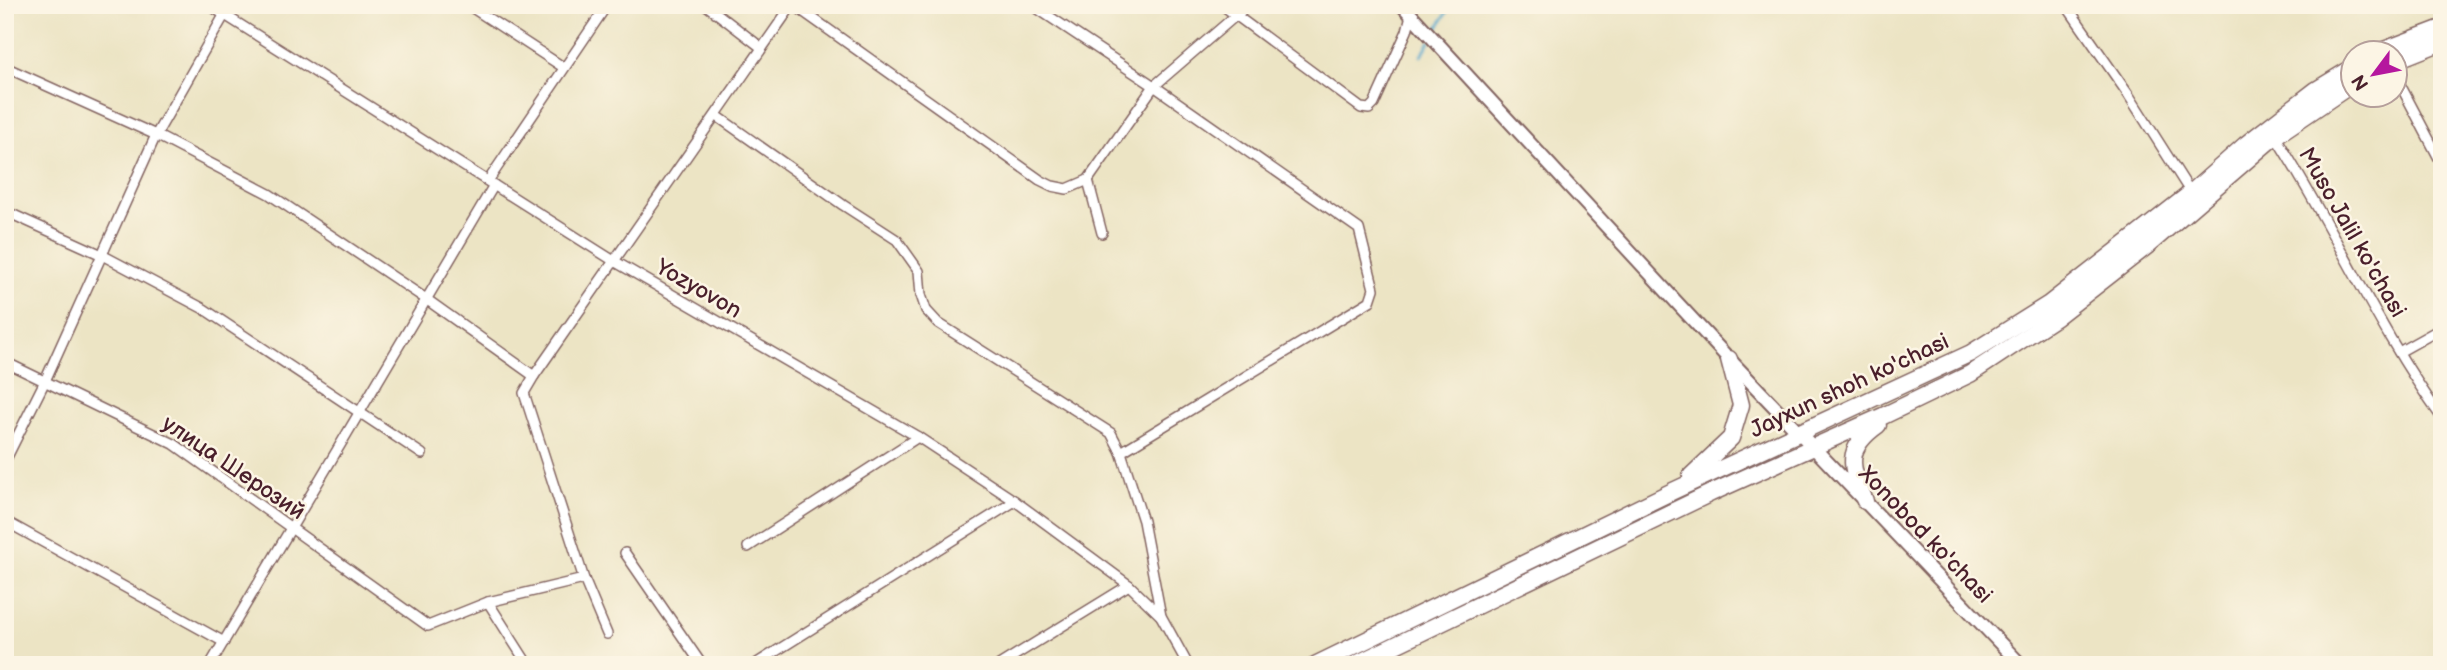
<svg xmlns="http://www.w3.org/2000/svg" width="2447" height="670" font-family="'Balsamiq Sans',sans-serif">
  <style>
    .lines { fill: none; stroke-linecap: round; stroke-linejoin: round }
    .stream { stroke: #53a9cf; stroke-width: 2.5 }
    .street-casing { stroke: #836461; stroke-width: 12 }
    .secondary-casing { stroke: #836461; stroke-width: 16 }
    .highway-casing { stroke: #836461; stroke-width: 19 }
    .street { stroke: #fff; stroke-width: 9 }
    .secondary { stroke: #fff; stroke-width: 12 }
    .highway { stroke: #fff; stroke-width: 16 }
    .labels { text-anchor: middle; stroke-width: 5; stroke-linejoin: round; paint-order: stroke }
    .street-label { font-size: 23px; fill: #4a1f2b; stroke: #fcf5e5 }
  </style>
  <rect width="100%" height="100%" fill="#fcf5e5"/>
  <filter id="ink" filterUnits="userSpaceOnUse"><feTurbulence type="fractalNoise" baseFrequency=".0143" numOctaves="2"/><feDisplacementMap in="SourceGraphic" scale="14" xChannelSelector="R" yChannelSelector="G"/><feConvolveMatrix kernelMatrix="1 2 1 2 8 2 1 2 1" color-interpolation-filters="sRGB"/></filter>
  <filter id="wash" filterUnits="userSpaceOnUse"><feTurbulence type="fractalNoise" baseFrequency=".00686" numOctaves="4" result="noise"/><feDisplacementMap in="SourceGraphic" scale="28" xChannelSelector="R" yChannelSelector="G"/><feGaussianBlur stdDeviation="1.57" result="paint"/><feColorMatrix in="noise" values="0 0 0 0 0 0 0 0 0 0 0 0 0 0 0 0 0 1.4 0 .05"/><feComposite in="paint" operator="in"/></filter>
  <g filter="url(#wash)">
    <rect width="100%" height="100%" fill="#ece4c4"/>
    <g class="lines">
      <!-- stream -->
      <g class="stream">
        <path d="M1435,33L1451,5"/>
        <path d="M1421,56L1430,41"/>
      </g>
    </g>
  </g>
  <g filter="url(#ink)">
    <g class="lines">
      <defs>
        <g id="street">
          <path d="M209,5L614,261L918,437L1015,501L1129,585L1161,616"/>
          <path d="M468,5L563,67"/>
          <path d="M706,5L762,48"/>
          <path d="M794,5L1040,180L1052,186L1067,189L1088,180L1154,86L1248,5"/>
          <path d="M1032,5L1154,86L1359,229L1374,289L1370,301L1121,452"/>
          <path d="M1222,5L1361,108L1369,109L1374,104L1407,31L1411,15"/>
          <path d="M2066,5L2128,94L2191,193"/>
          <path d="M5,15L10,5"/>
          <path d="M5,67L156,135L269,194L426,299L534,376"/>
          <path d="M2394,73L2442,164"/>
          <path d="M717,116L843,205L897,240L919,271L921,295L926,310L938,323L1111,433L1121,452L1143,521L1161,616L1188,665"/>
          <path d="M2275,136C2334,228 2378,330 2442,418"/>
          <path d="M1088,180L1102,233"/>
          <path d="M488,181L607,5"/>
          <path d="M5,211L102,255L204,309L422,454"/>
          <path d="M2399,352L2442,328"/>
          <path d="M5,362L174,444L428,626L488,602L584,579"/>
          <path d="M5,461L45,381L156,135L230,5"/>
          <path d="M5,521L224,642"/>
          <path d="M748,547L918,437"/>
          <path d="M625,553L702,665"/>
          <path d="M488,602L528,665"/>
          <path d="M607,634L584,579L524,393L534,376L792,5"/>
          <path d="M210,665L494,185"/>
          <path d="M754,665L1015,501"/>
          <path d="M999,665L1129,585"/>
        </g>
        <path id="secondary" d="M1402,5L1729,359L2021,665"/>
        <g id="highway">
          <path d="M2379,52L2442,28"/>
          <path d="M2394,61L2442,42"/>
          <path d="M1691,476L1731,438L1741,405L1729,359"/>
          <path d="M1865,501C1850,466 1844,449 1878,425"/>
          <path d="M1315,665L1673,491L1971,353L2049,304L2191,193L2245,145L2316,90L2352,68"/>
          <path d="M1354,665L1711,493L1883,416L1970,374L2056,317L2147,246L2275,136L2352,84"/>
        </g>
      </defs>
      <!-- street casing -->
      <use href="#street" class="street-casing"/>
      <!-- secondary casing -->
      <use href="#secondary" class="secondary-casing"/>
      <!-- highway casing -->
      <use href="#highway" class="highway-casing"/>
      <!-- street -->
      <use href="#street" class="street"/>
      <!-- secondary -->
      <use href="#secondary" class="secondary"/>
      <!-- highway -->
      <use href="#highway" class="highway"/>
    </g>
  </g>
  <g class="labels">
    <!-- street labels -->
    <g class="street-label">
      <text transform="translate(2353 232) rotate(60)" y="8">Muso Jalil ko'chasi</text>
      <text transform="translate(699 288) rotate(30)" y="8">Yozyovon</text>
      <text transform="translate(1849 385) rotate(-25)" y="8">Jayxun shoh ko'chasi</text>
      <text transform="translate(234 467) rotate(34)" y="8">улица Шерозий</text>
      <text transform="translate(1926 534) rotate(46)" y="8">Xonobod ko'chasi</text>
    </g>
  </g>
  <!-- margin -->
  <rect width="2447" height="670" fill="none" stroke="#fcf5e5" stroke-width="28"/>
  <!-- north arrow -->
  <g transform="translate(2374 74) rotate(238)"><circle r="33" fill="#fcf5e5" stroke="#b59f9b" stroke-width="2"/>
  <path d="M0-5L12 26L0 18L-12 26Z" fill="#b5179e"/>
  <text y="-10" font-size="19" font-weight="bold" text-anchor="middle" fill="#4a1f2b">N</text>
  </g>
</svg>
